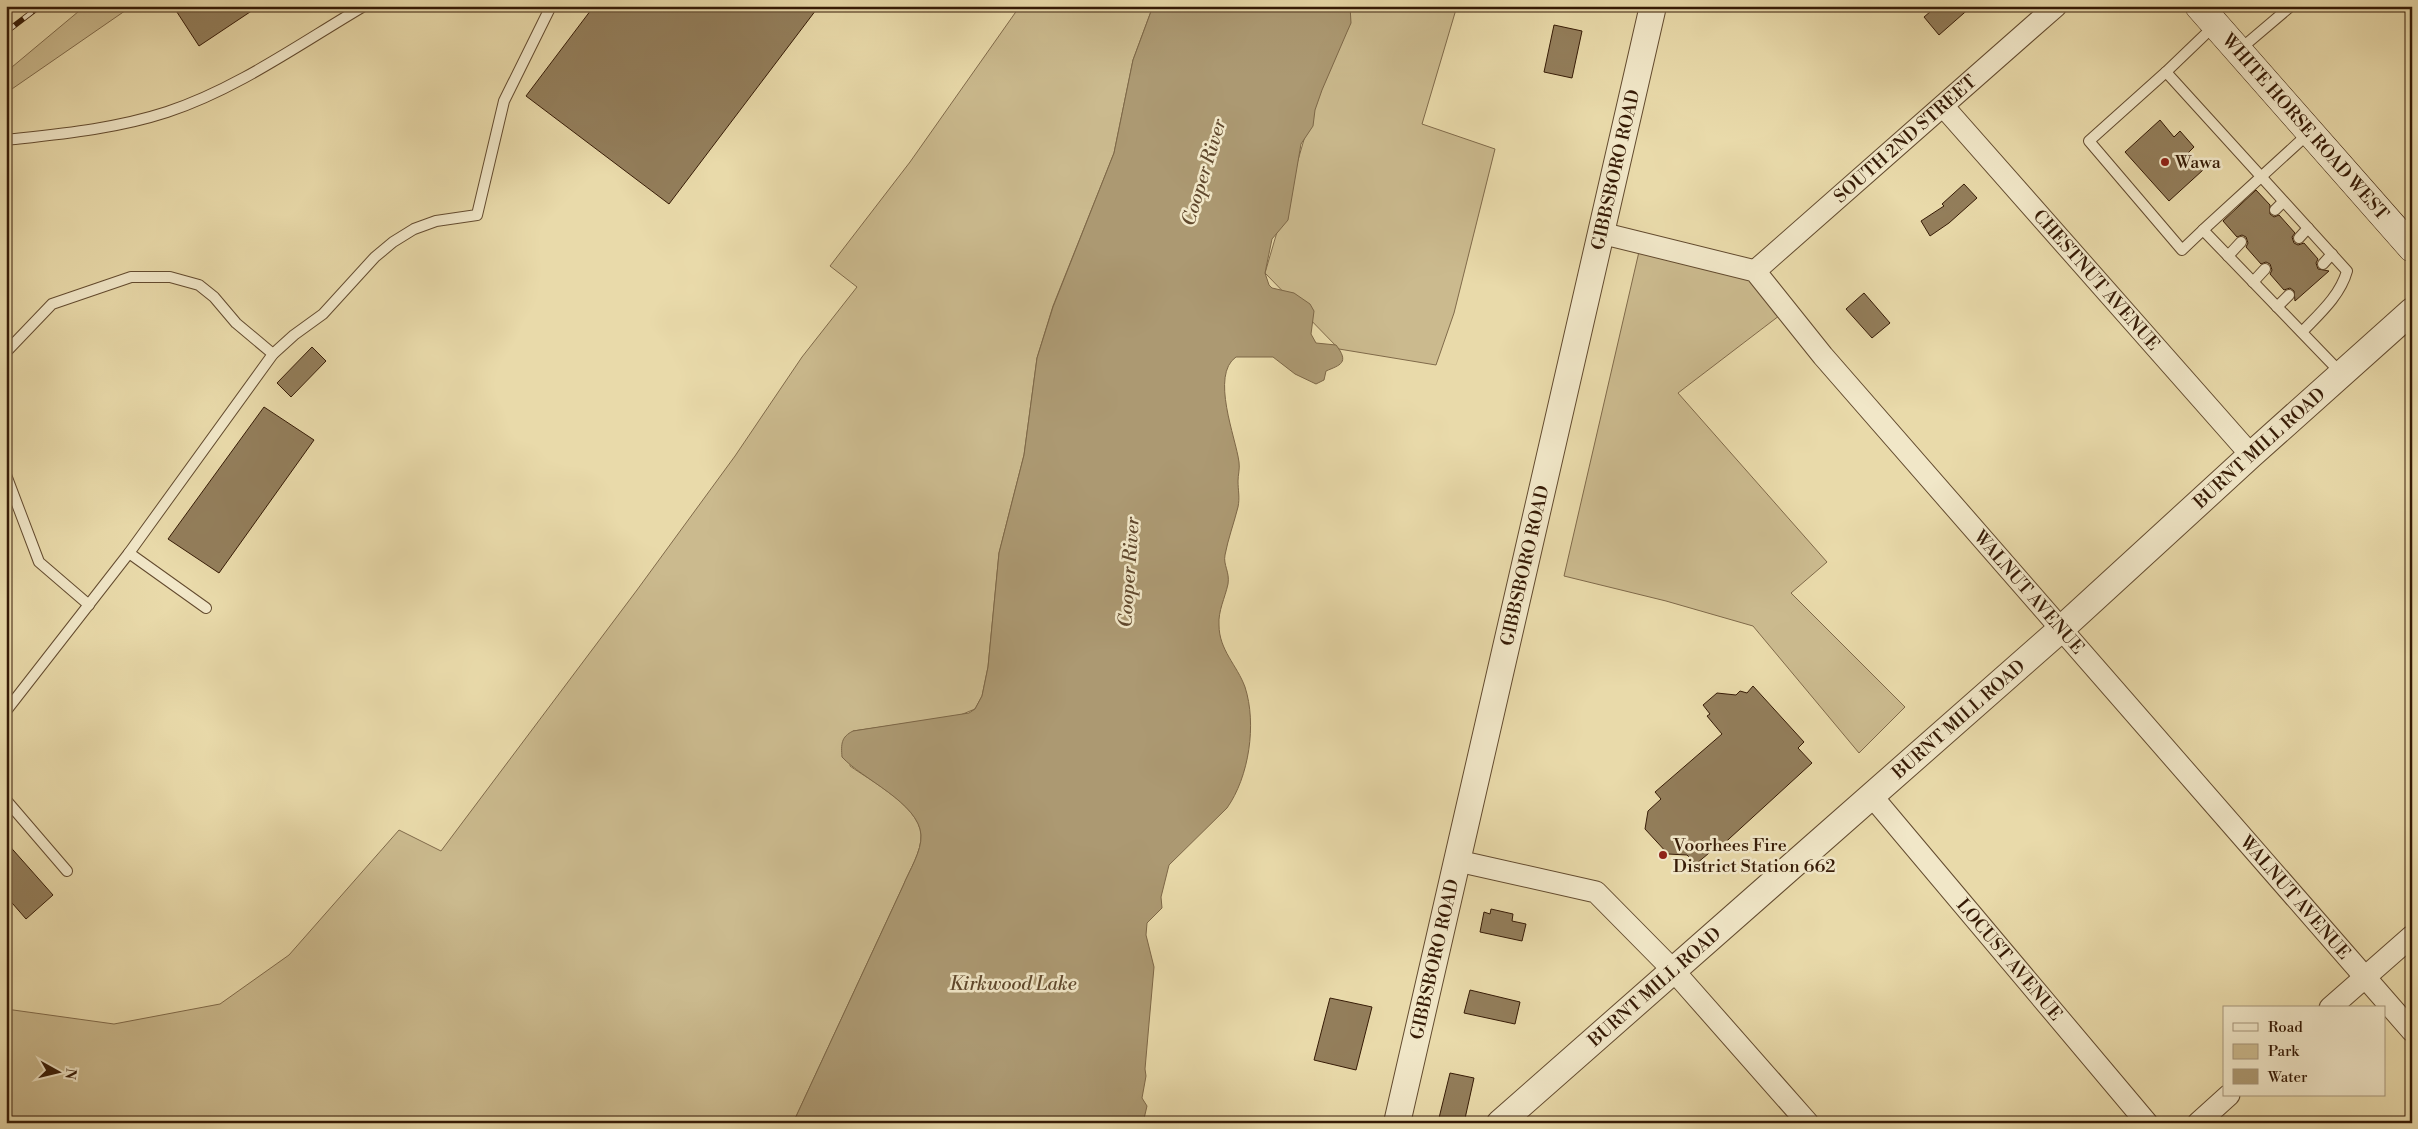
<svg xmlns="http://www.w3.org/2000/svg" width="2418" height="1129" font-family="'Libre Bodoni',serif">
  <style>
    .green { fill: #cbba8e; stroke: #806a4a }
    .water { fill: #ac9972; stroke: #7d6747 }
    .building { fill: #937e5b; stroke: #361b06 }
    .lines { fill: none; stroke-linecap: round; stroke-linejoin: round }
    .service-casing { stroke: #634b2f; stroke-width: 12 }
    .minor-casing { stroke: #634b2f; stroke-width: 23 }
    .tertiary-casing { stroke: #634b2f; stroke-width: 28 }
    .secondary-casing { stroke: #361b06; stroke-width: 29 }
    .service { stroke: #f1e7c8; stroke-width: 10 }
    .minor { stroke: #f1e7c8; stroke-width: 21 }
    .tertiary { stroke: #f1e7c8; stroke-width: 26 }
    .secondary { stroke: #f1e7c8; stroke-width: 28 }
    .rail-casing { stroke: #361b06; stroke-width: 5.5 }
    .rail { stroke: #f1e7c8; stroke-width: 4; stroke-dasharray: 11; stroke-linecap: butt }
    .poi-dot { fill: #8f2418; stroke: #f1e7c8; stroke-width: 2 }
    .labels { text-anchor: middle; stroke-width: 5; stroke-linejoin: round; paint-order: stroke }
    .street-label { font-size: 18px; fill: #361b06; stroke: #f1e7c8 }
    .poi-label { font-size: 18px; fill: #361b06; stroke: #f1e7c8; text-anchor: start }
    .water-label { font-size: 19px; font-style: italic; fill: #5f472c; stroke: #f1e7c8 }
  </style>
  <rect width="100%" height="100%" fill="#e9daaa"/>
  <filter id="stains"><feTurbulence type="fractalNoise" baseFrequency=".004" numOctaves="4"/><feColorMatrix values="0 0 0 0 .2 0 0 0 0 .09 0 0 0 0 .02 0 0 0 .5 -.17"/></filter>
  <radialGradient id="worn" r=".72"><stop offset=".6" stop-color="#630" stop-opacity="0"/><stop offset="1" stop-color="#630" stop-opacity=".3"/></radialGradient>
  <!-- green -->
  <g class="green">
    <path d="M85,6H132L9,91L12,67Z"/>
    <path d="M1020,6H1153L1133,60L1114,153L1053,306L1037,358L1024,455L999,553L988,667L982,696L975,709L958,716L853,731L850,766C871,781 920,807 921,835C922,851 909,871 903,886L793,1123H6V1009L114,1024L220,1004L289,955L399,830L441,851L637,590L735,456L802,357L857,287L830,266L910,162Z"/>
    <path d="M1343,6H1457L1422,124L1495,149L1454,313L1436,365L1339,349L1265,273Z"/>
    <path d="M1641,243L1745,268L1788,309L1678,393L1827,562L1791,593L1905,707L1859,753L1753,626L1666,601L1564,576Z"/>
  </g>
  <!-- water -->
  <path class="water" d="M1153,6H1350L1351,23L1347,32L1322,90L1315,110L1313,126L1301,144L1288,220L1272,239L1265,273L1269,285L1272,288L1294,293L1310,304L1314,311L1311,334L1316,343L1336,345C1350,363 1340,365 1326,371L1324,380L1316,384L1295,374L1273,357H1236C1210,375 1236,438 1239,462C1240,469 1238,475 1238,481C1238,490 1240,498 1238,507C1234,523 1228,539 1225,555C1223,565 1230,572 1228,584C1225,598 1218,611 1219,625C1219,650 1237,665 1245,687C1257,724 1249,777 1227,808L1169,865L1161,897L1162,908L1147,923L1146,935L1154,967L1145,1069L1146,1076L1142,1098L1147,1106L1143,1123H793L903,886C909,871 922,851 921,835C919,803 862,779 842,757C841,744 841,737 853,731L969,713L975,709L982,696L988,667L999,553L1024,455L1037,358L1053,307L1114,153L1133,60Z"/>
  <!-- building -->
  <g class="building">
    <path d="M173,6H259L199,46Z"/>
    <path d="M594,6H819L669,204L526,96Z"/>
    <path d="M1937,6H1972L1939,35L1924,17Z"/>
    <path d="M1554,25L1582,31L1572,78L1544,72Z"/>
    <path d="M2160,120L2174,137L2180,131L2194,147L2188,153L2203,170L2169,201L2125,152Z"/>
    <path d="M1964,184L1977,198L1949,223L1930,236L1921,221L1944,206L1942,204Z"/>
    <path d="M2256,190L2270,205V214L2274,217L2279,215L2295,233L2292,237L2294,243L2298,245L2304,243L2318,259L2316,263L2318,269L2329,271L2295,301L2294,291L2290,288L2284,290L2270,274L2272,270L2270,264L2266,262L2261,264L2246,247L2248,243L2246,237L2242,235L2237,237L2223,221Z"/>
    <path d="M1864,293L1890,323L1872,338L1846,309Z"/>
    <path d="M312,347L326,361L291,397L277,383Z"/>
    <path d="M264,407L314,440L219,573L168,539Z"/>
    <path d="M1753,686L1804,742L1798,748L1812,763L1718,849L1715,848L1696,864L1687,855L1668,854L1645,829L1648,811L1661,799L1655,792L1722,734L1707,716L1710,714L1703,705L1717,693L1736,695L1740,691L1747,693Z"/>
    <path d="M6,842L53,895L26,919L6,896Z"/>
    <path d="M1491,909L1513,914L1512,921L1526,924L1522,941L1480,932L1484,912L1490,914Z"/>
    <path d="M1470,990L1520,1002L1515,1024L1464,1013Z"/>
    <path d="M1330,998L1372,1007L1356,1070L1314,1060Z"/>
    <path d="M1450,1073L1474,1078L1464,1123L1439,1118Z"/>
  </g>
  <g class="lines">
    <defs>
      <g id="service">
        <path d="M2215,25L2166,72L2347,271C2340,296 2319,314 2302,332"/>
        <path d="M2238,51L2291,6"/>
        <path d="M2166,72L2089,141L2182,250L2203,230L2341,373"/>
        <path d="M6,140C60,134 115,129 167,112C237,89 301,43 364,6"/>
        <path d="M2275,210L2283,202"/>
        <path d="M2203,230L2309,133"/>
        <path d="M2299,238L2308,228"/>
        <path d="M2228,256L2241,242"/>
        <path d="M2323,264L2332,254"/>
        <path d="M2253,282L2265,269"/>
        <path d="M2277,307L2289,295"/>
        <path d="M6,352L52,304L131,277H170L199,285L214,297L236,323L273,354"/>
        <path d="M6,475L39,562L89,605"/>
        <path d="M206,608L129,553L273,354L294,335L323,314L375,257L393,242L414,229L436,221L477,215L504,101L551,6"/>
        <path d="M6,711L129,553"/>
        <path d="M6,800L67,871"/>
      </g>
      <g id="minor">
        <path id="s1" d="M1943,106L2251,455"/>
        <path id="s2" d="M1601,233L1755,271L1823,356L2412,1031"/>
        <path id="s3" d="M1755,271L2056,6"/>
        <path id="s4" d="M1871,795L2147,1123"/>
        <path d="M1458,861L1596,892L1673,970L1808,1123"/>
        <path d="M2330,1008L2412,936"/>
        <path d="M2198,1123L2229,1095"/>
      </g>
      <g id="tertiary">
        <path id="s5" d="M1397,1123L1653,6"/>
        <path id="s6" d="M1500,1123L2060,630L2251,455L2412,311"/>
      </g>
      <g id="secondary">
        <path id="s7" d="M2199,6L2412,248"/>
      </g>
    </defs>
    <!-- service casing -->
    <use href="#service" class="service-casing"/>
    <!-- minor casing -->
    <use href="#minor" class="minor-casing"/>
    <!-- tertiary casing -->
    <use href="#tertiary" class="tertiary-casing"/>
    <!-- secondary casing -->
    <use href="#secondary" class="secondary-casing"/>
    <!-- service -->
    <use href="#service" class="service"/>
    <!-- minor -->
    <use href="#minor" class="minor"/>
    <!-- tertiary -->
    <use href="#tertiary" class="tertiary"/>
    <!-- secondary -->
    <use href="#secondary" class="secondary"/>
    <defs>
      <path id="rail" d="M6,32L40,6"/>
    </defs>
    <!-- rail casing -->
    <use href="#rail" class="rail-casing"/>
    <!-- rail -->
    <use href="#rail" class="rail"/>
  </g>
  <!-- markers -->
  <g class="poi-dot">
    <circle cx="2165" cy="162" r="5"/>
    <circle cx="1663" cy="855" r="5"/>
  </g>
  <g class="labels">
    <!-- street labels -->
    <g class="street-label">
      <text dy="6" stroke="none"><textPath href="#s7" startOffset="161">WHITE HORSE ROAD WEST</textPath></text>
      <text dy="6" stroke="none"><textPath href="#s3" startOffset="200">SOUTH 2ND STREET</textPath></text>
      <text dy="6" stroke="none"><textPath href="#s5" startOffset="978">GIBBSBORO ROAD</textPath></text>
      <text dy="6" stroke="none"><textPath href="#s1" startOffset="232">CHESTNUT AVENUE</textPath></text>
      <text dy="6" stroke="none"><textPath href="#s6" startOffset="1016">BURNT MILL ROAD</textPath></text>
      <text dy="6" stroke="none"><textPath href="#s5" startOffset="572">GIBBSBORO ROAD</textPath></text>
      <text dy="6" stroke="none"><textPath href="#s2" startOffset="581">WALNUT AVENUE</textPath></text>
      <text dy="6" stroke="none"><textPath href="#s6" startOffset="611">BURNT MILL ROAD</textPath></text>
      <text dy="6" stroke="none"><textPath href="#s2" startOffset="986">WALNUT AVENUE</textPath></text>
      <text dy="6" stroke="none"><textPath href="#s5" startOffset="168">GIBBSBORO ROAD</textPath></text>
      <text dy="6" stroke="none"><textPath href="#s4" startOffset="215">LOCUST AVENUE</textPath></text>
      <text dy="6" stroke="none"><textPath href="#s6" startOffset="206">BURNT MILL ROAD</textPath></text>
    </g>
    <!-- poi labels -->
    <g class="poi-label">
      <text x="2175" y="168">Wawa</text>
      <text x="1673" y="851">Voorhees Fire<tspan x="1673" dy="21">District Station 662</tspan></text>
    </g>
    <!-- water labels -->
    <g class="water-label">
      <text transform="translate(1203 172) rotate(-73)" y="7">Cooper River</text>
      <text transform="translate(1128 572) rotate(-86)" y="7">Cooper River</text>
      <text x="1013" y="990">Kirkwood Lake</text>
    </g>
  </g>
  <!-- margin -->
  <rect width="2418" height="1129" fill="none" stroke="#e9daaa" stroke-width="25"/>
  <rect x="8" y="8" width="2403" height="1114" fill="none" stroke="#361b06" stroke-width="2.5"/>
  <rect x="12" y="12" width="2393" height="1104" fill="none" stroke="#361b06"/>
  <!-- legend -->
  <rect x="2223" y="1006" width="162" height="90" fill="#f1e7c8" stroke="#a6957a"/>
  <rect x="2233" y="1023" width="25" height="8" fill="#f1e7c8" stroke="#a6957a"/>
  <text x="2268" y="1032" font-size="15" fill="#361b06">Road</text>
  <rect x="2233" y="1044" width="25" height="15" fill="#cbba8e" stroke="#a6957a"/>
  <text x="2268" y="1056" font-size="15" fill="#361b06">Park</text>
  <rect x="2233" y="1069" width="25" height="15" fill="#ac9972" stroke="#a6957a"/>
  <text x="2268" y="1082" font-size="15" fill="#361b06">Water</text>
  <!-- north arrow -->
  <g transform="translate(58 1072) rotate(98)" stroke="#f1e7c8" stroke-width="4" paint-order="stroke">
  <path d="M0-4L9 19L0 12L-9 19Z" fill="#361b06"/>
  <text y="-8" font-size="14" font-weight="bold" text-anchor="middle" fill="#361b06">N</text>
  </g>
  <rect width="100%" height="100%" filter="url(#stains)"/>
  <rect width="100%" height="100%" fill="url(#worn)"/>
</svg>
